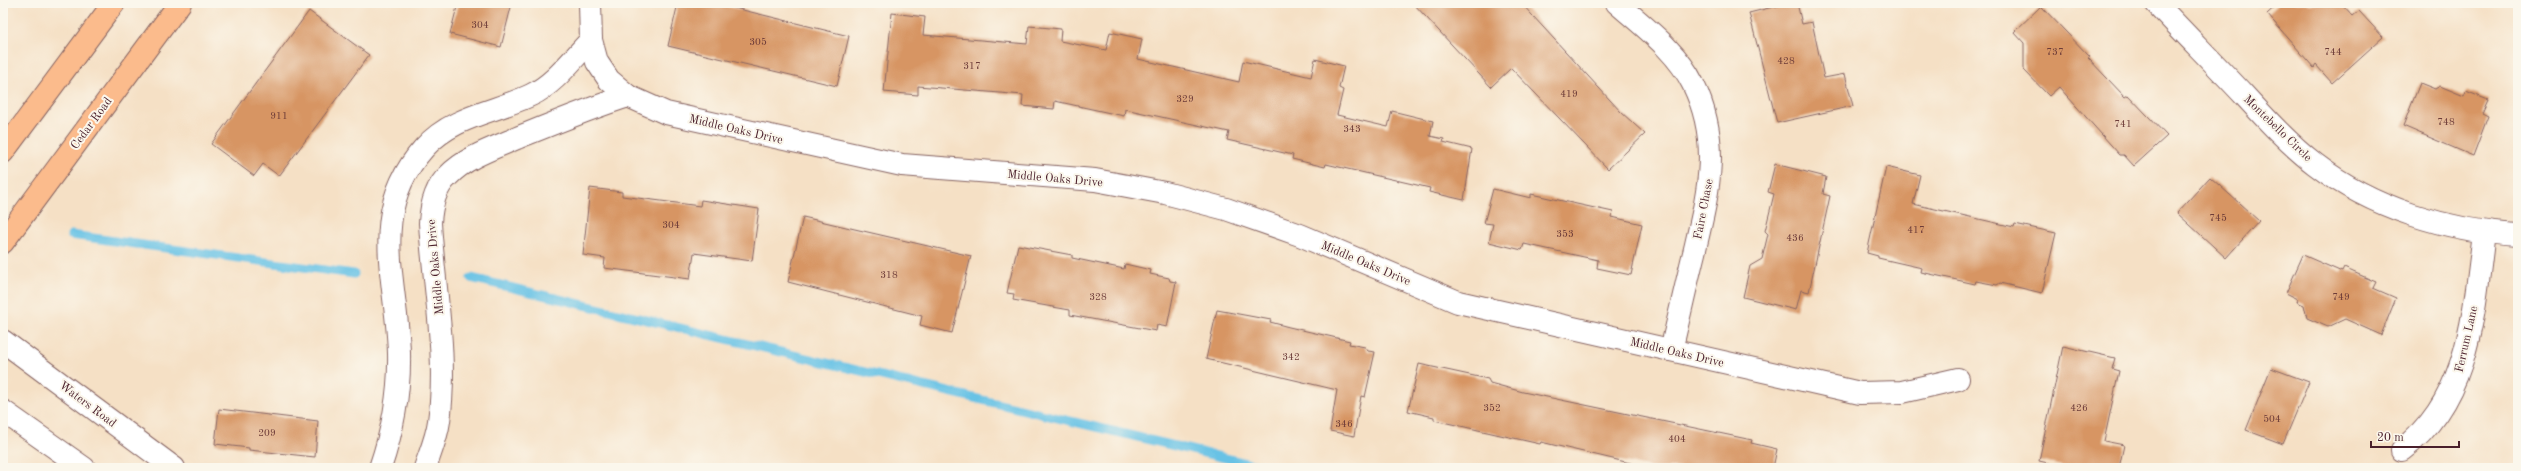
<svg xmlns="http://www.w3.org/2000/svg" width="2521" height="471" font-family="'Old Standard TT',serif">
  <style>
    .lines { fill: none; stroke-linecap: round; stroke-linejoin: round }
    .stream { stroke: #67c2e5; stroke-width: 9 }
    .building { fill: #d79564 }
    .minor-casing { stroke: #866361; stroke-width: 24 }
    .tertiary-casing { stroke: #866361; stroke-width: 24 }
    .primary-casing { stroke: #866361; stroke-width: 24 }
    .minor { stroke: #fff; stroke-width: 22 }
    .tertiary { stroke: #fff; stroke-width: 22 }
    .primary { stroke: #fbbb8c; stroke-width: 22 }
    .labels { text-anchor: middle; stroke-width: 4; stroke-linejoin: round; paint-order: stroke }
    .number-label { font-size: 10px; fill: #6d3c39 }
    .street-label { font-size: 12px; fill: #4a1f2b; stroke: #fbf7ec }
  </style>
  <rect width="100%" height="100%" fill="#fbf7ec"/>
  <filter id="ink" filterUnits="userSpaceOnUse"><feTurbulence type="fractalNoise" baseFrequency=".025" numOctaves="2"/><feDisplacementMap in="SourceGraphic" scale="8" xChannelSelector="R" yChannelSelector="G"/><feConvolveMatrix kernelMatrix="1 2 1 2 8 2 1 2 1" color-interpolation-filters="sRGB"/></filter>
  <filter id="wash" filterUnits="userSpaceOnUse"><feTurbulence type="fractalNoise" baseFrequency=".012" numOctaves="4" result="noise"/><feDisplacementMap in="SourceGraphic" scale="16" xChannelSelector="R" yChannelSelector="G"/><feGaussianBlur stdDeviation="0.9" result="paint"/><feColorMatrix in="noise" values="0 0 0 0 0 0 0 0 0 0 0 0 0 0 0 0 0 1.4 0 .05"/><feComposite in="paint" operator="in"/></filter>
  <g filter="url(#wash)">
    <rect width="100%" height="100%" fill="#f5e0c5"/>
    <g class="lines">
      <!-- stream -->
      <g class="stream">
        <path d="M71,235L354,274"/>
        <path d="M471,278L1267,468"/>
      </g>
    </g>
    <g id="blocks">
      <!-- building -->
      <g class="building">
        <path d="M458,3H512L501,47L450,34Z"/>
        <path d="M678,3H714L849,36L837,86L668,46Z"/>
        <path d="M1413,3H1521L1621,112L1645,134L1608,169L1511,68L1491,87Z"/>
        <path d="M1789,3H1797L1802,24L1812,22L1824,78L1845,74L1853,106L1777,123L1749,13Z"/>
        <path d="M2279,3H2341L2353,16L2359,11L2383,37L2332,83L2316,65L2314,68L2267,14Z"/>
        <path d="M2041,6L2090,57L2088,58L2125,97L2128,95L2167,136L2134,166L2124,155H2120L2059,87L2049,96L2024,70V43L2014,32Z"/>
        <path d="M309,11L369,55L279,176L263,164L254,176L211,144Z"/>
        <path d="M892,13L925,17L923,35L1027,44L1029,26L1061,29L1060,41L1106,50L1110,32L1142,39L1138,59L1239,82L1243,61L1311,77L1315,59L1344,66L1339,88L1343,90L1337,115L1388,127L1392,111L1433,121L1430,136L1444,139L1443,142L1472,149L1464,200L1429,192L1430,188L1326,164L1325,167L1292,159L1293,155L1227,140L1229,132L1125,109L1124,116L1055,101L1054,109L1022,106L1023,95L918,86V95L884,92Z"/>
        <path d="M2420,83L2435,89L2440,86L2464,96L2466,91L2488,100L2482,113L2488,116L2473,156L2403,126Z"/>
        <path d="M1775,164L1826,177L1823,194L1830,196L1809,292L1801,290L1796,310L1743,297L1750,266L1762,259L1768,234L1765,231L1774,194L1768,192Z"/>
        <path d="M1886,167L1920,175L1913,204L2014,227L2015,224L2056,233L2042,293L2000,283L1997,285L1976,281L1975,284L1921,272L1922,268L1878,258V256L1867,253Z"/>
        <path d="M2210,177L2259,221L2226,258L2177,213Z"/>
        <path d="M590,188L622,192V196L700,206L701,200L759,209L752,261L694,253L690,279L604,268L605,258L583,255Z"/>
        <path d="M1493,189L1531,198V194L1613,212L1612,217L1642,224L1631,275L1597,268L1598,260L1524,244L1522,250L1489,242L1493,224L1484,223Z"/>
        <path d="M803,217L971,256L952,333L920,325L922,316L788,282Z"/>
        <path d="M1018,245L1072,255V258L1124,269L1125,264L1151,270L1150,274L1169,278L1170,281L1176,282L1167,327L1157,325L1156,331L1070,315V310L1013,300L1014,294L1007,293Z"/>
        <path d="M2303,255L2342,272L2344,268L2376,282L2373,288L2396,298L2381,335L2345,319L2328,327L2307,318L2304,305L2297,302L2298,299L2286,293Z"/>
        <path d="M1217,310L1271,320L1270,322L1289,327L1350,341L1349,344L1365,347L1368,351L1375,352L1365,397L1361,396L1354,436L1330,431L1337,390L1206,359Z"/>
        <path d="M2063,346L2115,358L2112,369L2119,371L2104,441L2124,445L2119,468H2071L2039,461Z"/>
        <path d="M1419,364L1488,379L1490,383L1523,392L1752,440L1751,443L1777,449L1773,468H1651L1541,442L1540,444L1434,420V417L1408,411Z"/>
        <path d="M2271,368L2309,382L2283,444L2246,430Z"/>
        <path d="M219,409L318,421L315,457L249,450V448L215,444Z"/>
      </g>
    </g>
  </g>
  <g filter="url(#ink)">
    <use href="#blocks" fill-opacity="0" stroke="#866361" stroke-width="1"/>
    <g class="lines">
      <defs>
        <g id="minor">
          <path d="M590,3L591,40L597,62L609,80L628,96L666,113L902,165L1095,180L1165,193L1226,209L1300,235L1458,302L1860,393L1902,392L1958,379"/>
          <path d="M1617,3C1644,27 1677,51 1693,84C1722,143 1708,193 1694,253C1686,285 1679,318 1671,350"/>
          <path d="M2156,3C2185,34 2215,64 2244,95C2266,119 2289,144 2315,164C2372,208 2448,231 2518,235"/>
          <path d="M2402,450C2470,399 2474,310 2484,233"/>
          <path d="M380,468C393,430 400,394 399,353C397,278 367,212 424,148C452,116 495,112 531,95C555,84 573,58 591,40"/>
          <path d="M425,468C430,453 437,437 439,421C448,355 434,289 430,223C431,206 435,188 448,176C466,157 494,148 517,138C554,123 590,108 628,96"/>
        </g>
        <g id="tertiary">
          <path d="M3,341L174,468"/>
          <path d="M3,411L84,468"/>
        </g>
        <g id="primary">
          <path d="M3,152L114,3"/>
          <path d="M3,242L180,3"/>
        </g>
      </defs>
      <!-- minor casing -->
      <use href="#minor" class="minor-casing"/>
      <!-- tertiary casing -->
      <use href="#tertiary" class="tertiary-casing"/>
      <!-- primary casing -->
      <use href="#primary" class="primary-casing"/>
      <!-- minor -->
      <use href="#minor" class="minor"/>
      <!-- tertiary -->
      <use href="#tertiary" class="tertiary"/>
      <!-- primary -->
      <use href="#primary" class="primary"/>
    </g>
  </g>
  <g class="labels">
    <!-- number labels -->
    <g class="number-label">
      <text x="480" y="28">304</text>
      <text x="758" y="45">305</text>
      <text x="2055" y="55">737</text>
      <text x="2333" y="55">744</text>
      <text x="1786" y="64">428</text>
      <text x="972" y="69">317</text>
      <text x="1569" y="97">419</text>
      <text x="1185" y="102">329</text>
      <text x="279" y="119">911</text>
      <text x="2446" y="125">748</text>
      <text x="2123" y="127">741</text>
      <text x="1352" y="132">343</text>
      <text x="2218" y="221">745</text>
      <text x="671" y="228">304</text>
      <text x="1916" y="233">417</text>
      <text x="1565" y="237">353</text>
      <text x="1795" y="241">436</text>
      <text x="889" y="278">318</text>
      <text x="1098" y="300">328</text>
      <text x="2341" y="300">749</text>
      <text x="1291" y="360">342</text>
      <text x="1492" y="411">352</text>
      <text x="2079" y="411">426</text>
      <text x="2272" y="422">504</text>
      <text x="1344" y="427">346</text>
      <text x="267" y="436">209</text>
      <text x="1677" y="442">404</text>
    </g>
    <!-- street labels -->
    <g class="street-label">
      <text transform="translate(91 123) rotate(-54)" y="4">Cedar Road</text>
      <text transform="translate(2278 128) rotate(44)" y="4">Montebello Circle</text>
      <text transform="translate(736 129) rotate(13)" y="4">Middle Oaks Drive</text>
      <text transform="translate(1055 178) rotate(5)" y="4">Middle Oaks Drive</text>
      <text transform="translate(1703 209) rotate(-79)" y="4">Faire Chase</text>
      <text transform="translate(1366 263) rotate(23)" y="4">Middle Oaks Drive</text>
      <text transform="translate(435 267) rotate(-95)" y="4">Middle Oaks Drive</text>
      <text transform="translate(2466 339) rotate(-77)" y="4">Ferrum Lane</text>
      <text transform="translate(1677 352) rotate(13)" y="4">Middle Oaks Drive</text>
      <text transform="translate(88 404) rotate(37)" y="4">Waters Road</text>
    </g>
  </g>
  <!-- margin -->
  <rect width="2521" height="471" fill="none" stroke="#fbf7ec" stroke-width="16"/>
  <!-- scale -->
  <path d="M2371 441v6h88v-6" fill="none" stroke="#4a1f2b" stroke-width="2"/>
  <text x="2377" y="441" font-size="12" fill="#4a1f2b" stroke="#fbf7ec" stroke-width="3" paint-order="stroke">20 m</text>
</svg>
